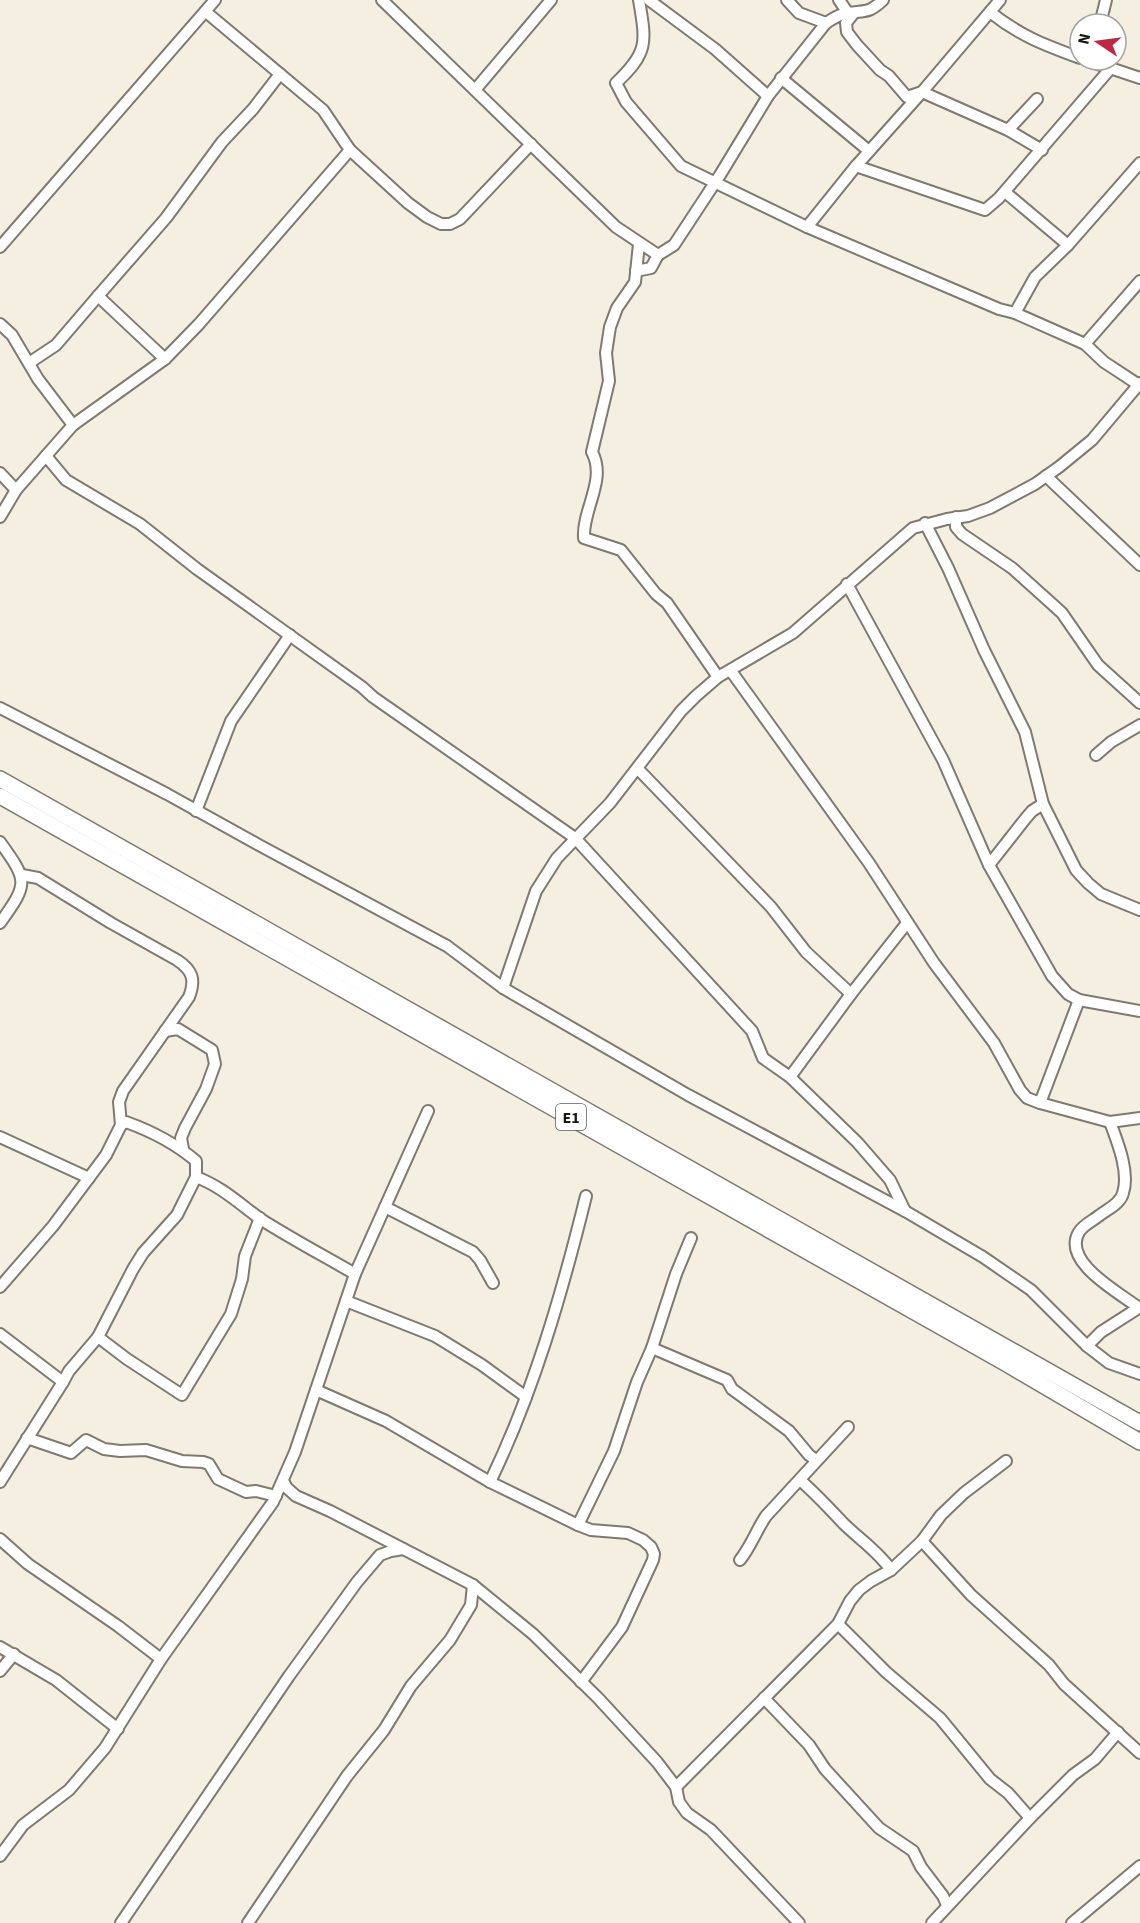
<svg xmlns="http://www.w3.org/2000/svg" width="1140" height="1923" font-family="'Source Sans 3',sans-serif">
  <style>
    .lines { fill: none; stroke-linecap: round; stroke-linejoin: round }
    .minor-casing { stroke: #7f7a6f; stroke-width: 14 }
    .highway-casing { stroke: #7f7a6f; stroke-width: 18 }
    .minor { stroke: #fff; stroke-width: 10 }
    .highway { stroke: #fff; stroke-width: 15 }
    .labels { text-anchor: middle; stroke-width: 5; stroke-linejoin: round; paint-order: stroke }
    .shield { fill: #fff; stroke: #5f5d5a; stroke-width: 1.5 }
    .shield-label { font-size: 16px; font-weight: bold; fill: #1a1814 }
  </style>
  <rect width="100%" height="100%" fill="#f5efe2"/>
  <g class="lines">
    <defs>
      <g id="minor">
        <path d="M382,0L616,227L658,255L674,245L720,175L768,96L826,23C832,19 839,14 848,13C866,10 868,14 883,0"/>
        <path d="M639,0C646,42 649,52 616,83L626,102L681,166L807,227L999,309L1015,313L1085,344L1104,362L1139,385"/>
        <path d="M649,0L715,49L768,96"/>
        <path d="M787,0L799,13L826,23"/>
        <path d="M839,0L848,13"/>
        <path d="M206,12L323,110L350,150L408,203L427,217L441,224H450L460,219L531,144"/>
        <path d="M990,12C1020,36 1045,45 1080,58"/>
        <path d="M854,13L846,23L847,32L857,45L880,70L889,76L907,97L922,92L1008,130L1042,150"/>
        <path d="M1100,24L1106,0"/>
        <path d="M1086,60L1140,78"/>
        <path d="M781,78L869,151"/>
        <path d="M475,90L551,0"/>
        <path d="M1008,130L1037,99"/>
        <path d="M856,166L985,210L999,198L1110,69"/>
        <path d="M1005,192L1068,245"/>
        <path d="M807,227L856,166L922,92L1000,0"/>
        <path d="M639,244L635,282L617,308L610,327L606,353L609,381L592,452C607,480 582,510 584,538L621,550L656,594L667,603L718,677"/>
        <path d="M0,247L215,0"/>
        <path d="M636,271L651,268L658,255"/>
        <path d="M98,296L165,359"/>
        <path d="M1015,313L1035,277L1068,245L1140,163"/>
        <path d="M0,324L12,335L38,379L73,425"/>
        <path d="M1085,344L1140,281"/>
        <path d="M29,363L56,345L98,296L166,218L222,142L253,109L280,74"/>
        <path d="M46,456L66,480L140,524L197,569L362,687L373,697L575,838L752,1031L763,1058L790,1077L857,1142L890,1180L905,1211"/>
        <path d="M0,473L16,490"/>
        <path d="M1046,476L1140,565"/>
        <path d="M0,517L16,490L73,425L165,359L199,324L350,150"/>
        <path d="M956,517V527L962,534L1012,568L1051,603L1062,613L1098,665L1140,703"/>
        <path d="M925,523L948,568L984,650L1025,732L1043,804L1076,870L1088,883L1101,894L1140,910"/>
        <path d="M847,584L943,760L989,865L1052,976L1068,994L1079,1000L1140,1011"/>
        <path d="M731,671L869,863L934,963L994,1043L1020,1090L1027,1098L1040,1103L1110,1122L1140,1118"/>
        <path d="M0,708L167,794L257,844L447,946L503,988L688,1095L905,1211L983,1257L1031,1290L1087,1346L1109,1363L1140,1374"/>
        <path d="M1096,755L1111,742L1140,725"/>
        <path d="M638,769L771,907L806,952L851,994"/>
        <path d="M196,811L231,721L290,635"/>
        <path d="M0,842C28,881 29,883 0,923"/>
        <path d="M989,865L1026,818L1032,811L1043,804"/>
        <path d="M503,988L536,891L557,858L610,803L681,711L696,696L718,677L793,633L913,528L947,519L968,516L990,508L1035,484L1059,467L1092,440L1140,383"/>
        <path d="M165,1031L178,1029L212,1050L215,1064L206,1089L185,1128L181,1138L183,1149"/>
        <path d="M790,1077L851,994L907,923"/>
        <path d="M1040,1103L1079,1000"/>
        <path d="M1110,1122C1117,1141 1130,1172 1123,1193C1121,1203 1108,1209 1100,1215C1094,1220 1083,1225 1079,1232C1061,1262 1120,1293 1139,1308"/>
        <path d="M121,1125L126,1122C151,1131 176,1144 196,1161V1177C221,1186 241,1205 262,1220C292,1239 324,1256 355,1274"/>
        <path d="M0,1137L89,1178"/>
        <path d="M385,1207L473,1252L480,1260L493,1283"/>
        <path d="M0,1287L53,1226L106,1155L121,1125L119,1102L123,1091L189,997C196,979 192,970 177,960L111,923L38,878L22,875"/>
        <path d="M346,1301L435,1336L482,1365L526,1397"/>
        <path d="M0,1334L63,1382L69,1371L98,1337L127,1359L182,1395L231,1314L242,1279L245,1256L260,1218"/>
        <path d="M98,1337L133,1269L143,1253L177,1215L196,1177"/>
        <path d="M1087,1346L1101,1332L1140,1307"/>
        <path d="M652,1348L727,1380L732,1389L789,1431L809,1455L816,1460"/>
        <path d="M316,1390L386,1421L490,1482L578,1525L591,1530L628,1533L643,1540L651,1547L654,1554L653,1560L622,1627L581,1682"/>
        <path d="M27,1438L71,1453L86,1440L104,1449L120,1451L146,1450L182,1461L203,1462L209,1464L218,1479L246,1492L256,1491L276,1496"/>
        <path d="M800,1480C816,1494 829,1508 843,1523C859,1539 878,1551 891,1570"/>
        <path d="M283,1481L287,1488L296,1496L330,1511L473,1585L533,1634L598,1698L657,1762L676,1787L679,1802L687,1813L711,1830L799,1923"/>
        <path d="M0,1482L63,1382"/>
        <path d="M490,1482C534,1391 562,1293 586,1196"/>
        <path d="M578,1525L614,1451L637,1382L652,1348L676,1274L691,1238"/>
        <path d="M0,1539L28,1564L118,1626L161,1659"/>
        <path d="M922,1541L971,1595L1049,1665L1064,1684L1140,1753"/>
        <path d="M740,1560C751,1546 756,1531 766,1516L848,1427"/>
        <path d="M838,1624L886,1672L940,1718L990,1779L1008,1793L1030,1818"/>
        <path d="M0,1647L56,1680L118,1729"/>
        <path d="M0,1671L14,1654"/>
        <path d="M764,1698L809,1745L825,1769L879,1828L913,1851L921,1867L943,1896L947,1905"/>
        <path d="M676,1787L838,1624L850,1601L859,1590L871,1581L891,1570L922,1541L941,1515L964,1493L1006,1461"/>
        <path d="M0,1856L23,1825L69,1790L105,1748L161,1659L273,1502L295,1452L355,1274L428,1111"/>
        <path d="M121,1923L289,1676L357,1582L380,1555L391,1551L403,1549"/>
        <path d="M248,1923L347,1776L384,1730L411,1686L450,1640L471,1605L473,1585"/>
        <path d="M932,1923L1030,1818L1073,1775L1095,1759L1118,1732"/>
        <path d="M1072,1923L1140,1866"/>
      </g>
      <g id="highway">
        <path d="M0,779L1140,1423"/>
        <path d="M0,796L1007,1364L1140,1442"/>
      </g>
    </defs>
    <!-- minor casing -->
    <use href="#minor" class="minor-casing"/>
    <!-- highway casing -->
    <use href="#highway" class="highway-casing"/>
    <!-- minor -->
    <use href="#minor" class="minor"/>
    <!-- highway -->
    <use href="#highway" class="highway"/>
  </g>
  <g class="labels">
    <!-- shield labels -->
    <rect class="shield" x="556" y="1104" width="30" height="26" rx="4.5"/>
    <g class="shield-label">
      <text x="571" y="1123">E1</text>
    </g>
  </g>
  <!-- north arrow -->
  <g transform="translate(1098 42) rotate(283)"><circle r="28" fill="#ffffff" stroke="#a3a3a1" stroke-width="1.5"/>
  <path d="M0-4.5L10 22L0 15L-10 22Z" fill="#ba2844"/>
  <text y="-9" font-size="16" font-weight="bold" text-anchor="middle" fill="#1a1814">N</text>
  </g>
</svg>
